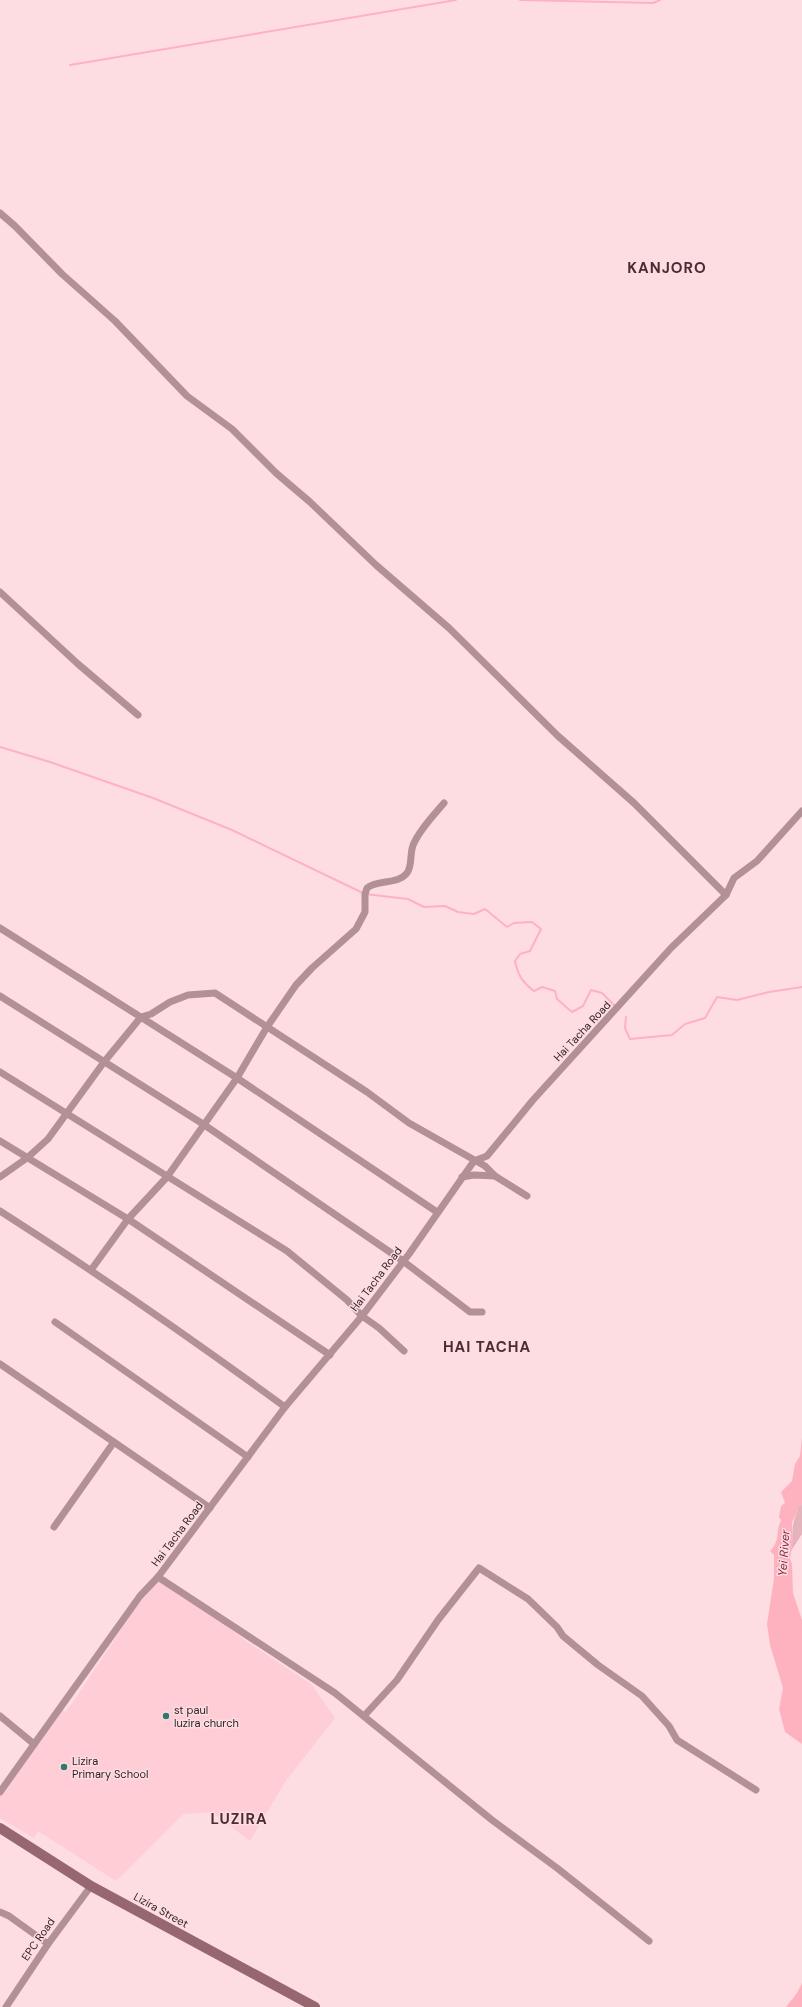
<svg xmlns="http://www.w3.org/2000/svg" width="802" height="2007" font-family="'DM Sans',sans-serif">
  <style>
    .built { fill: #fecdd5 }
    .green { fill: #e4b4bc }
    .water { fill: #feb2c0 }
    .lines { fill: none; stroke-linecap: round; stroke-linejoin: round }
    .stream { stroke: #feb2c0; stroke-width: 2 }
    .street { stroke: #b29096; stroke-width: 7 }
    .secondary { stroke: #96676f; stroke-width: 10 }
    .poi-dot { fill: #33786c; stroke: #fedde2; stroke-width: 1.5 }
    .labels { text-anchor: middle; stroke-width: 3; stroke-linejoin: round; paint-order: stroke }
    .street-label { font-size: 11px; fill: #2b1d1f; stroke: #fedde2 }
    .poi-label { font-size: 11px; fill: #2b1d1f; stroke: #fedde2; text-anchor: start }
    .water-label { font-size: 12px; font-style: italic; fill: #822c43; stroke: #fedde2 }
    .district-label { font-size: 15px; font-weight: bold; letter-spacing: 1px; fill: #4b2c32; stroke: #fedde2 }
  </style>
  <rect width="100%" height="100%" fill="#fedde2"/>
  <!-- built -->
  <path class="built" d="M160,1579L203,1608L246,1641L311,1684L335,1718L285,1782L250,1841L212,1812L183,1814L116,1881L38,1831L34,1838L0,1818V1792L61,1709L65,1712L71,1705L136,1607Z"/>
  <!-- green -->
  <path class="green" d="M802,1505V1534L791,1551C794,1535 790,1525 798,1511L797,1507Z"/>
  <!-- water -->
  <g class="water">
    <path d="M802,1438V1505L797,1507L798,1511L792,1522L793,1540L790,1559L792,1564L793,1593L802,1620V1744L785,1732L779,1709L783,1688L770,1645L767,1624L774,1578V1555L770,1551C781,1540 775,1532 781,1520L779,1517L781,1506L785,1503L781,1492L792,1481L795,1464L800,1456Z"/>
    <path d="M802,1983V2007H786L797,1993Z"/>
  </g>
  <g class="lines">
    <!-- stream -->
    <g class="stream">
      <path d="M520,0L653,3L660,0"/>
      <path d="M70,65L456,0"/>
      <path d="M0,747L50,762L153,798L232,830L365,894L408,899L424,907L445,906L458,912L474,914L485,909L507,927L514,923L532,922L541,929L530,951L520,954L515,961C518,975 522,982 534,991L542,987L555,991L557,999L572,1012L583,1006L591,990L602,993L615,1006"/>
      <path d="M626,1017L625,1028L630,1039L672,1035L685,1024L705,1018L717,997L737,1000L769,992L802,987"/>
    </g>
    <!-- street -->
    <g class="street">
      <path d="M0,213L15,226L62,274L115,321L187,396L232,429L276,473L310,502L376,565L449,628L558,736L634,803L726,895"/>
      <path d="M0,592L78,664L138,715"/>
      <path d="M0,928L237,1078L437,1212"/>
      <path d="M0,996L203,1124L403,1261L470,1312H482"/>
      <path d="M0,1072L287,1251L347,1300L362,1316L379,1328L404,1351"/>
      <path d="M0,1141L128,1219L330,1355"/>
      <path d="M0,1177L27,1158L48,1139L104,1062L141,1017L151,1014L170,1002L188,995L215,993L367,1092L409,1123L485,1166L495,1176"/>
      <path d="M462,1177L474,1175L495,1176L527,1196"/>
      <path d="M0,1211C97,1273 192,1339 285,1407"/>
      <path d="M91,1270L128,1219L167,1177L237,1078L267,1027L296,985L312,968L356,929L365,912V894L367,888C377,879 398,885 407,873C413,865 409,852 414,843C421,828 433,816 444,803"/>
      <path d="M55,1322L248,1457"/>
      <path d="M0,1364L210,1508"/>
      <path d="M54,1527L114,1442"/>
      <path d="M158,1577L335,1693L492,1820L557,1868L649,1941"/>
      <path d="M0,1716L34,1744"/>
      <path d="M364,1716L397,1680L438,1620L479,1568L528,1599L557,1627L563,1636L598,1665L642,1696L669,1726L677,1740L756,1790"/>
      <path d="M0,1792L140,1596L158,1577L285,1407L362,1316L409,1254L474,1161L487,1156L533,1100L671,948L726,895L734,878L757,861L802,811"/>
      <path d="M0,1912L9,1916L48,1944"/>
      <path d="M6,2007L48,1944L91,1886"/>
    </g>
    <!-- secondary -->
    <path class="secondary" d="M0,1828L91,1886L315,2007"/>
  </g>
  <!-- markers -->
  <g class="poi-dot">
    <circle cx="166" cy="1716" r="4"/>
    <circle cx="64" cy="1767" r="4"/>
  </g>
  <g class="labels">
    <!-- street labels -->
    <g class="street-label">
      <text transform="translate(582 1031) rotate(-47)" y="4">Hai Tacha Road</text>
      <text transform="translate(376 1279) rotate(-53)" y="4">Hai Tacha Road</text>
      <text transform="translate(177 1534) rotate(-53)" y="4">Hai Tacha Road</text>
      <text transform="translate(161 1910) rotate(29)" y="4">Lizira Street</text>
      <text transform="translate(38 1939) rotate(-55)" y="4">EPC Road</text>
    </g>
    <!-- poi labels -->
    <g class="poi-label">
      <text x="174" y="1714">st paul<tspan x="174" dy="13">luzira church</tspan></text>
      <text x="72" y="1765">Lizira<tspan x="72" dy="13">Primary School</tspan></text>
    </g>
    <!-- water labels -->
    <g class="water-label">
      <text transform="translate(784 1553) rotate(-86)" y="4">Yei River</text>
    </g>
    <!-- district labels -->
    <g class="district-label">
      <text x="667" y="273">KANJORO</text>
      <text x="487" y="1352">HAI TACHA</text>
      <text x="239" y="1824">LUZIRA</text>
    </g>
  </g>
</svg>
